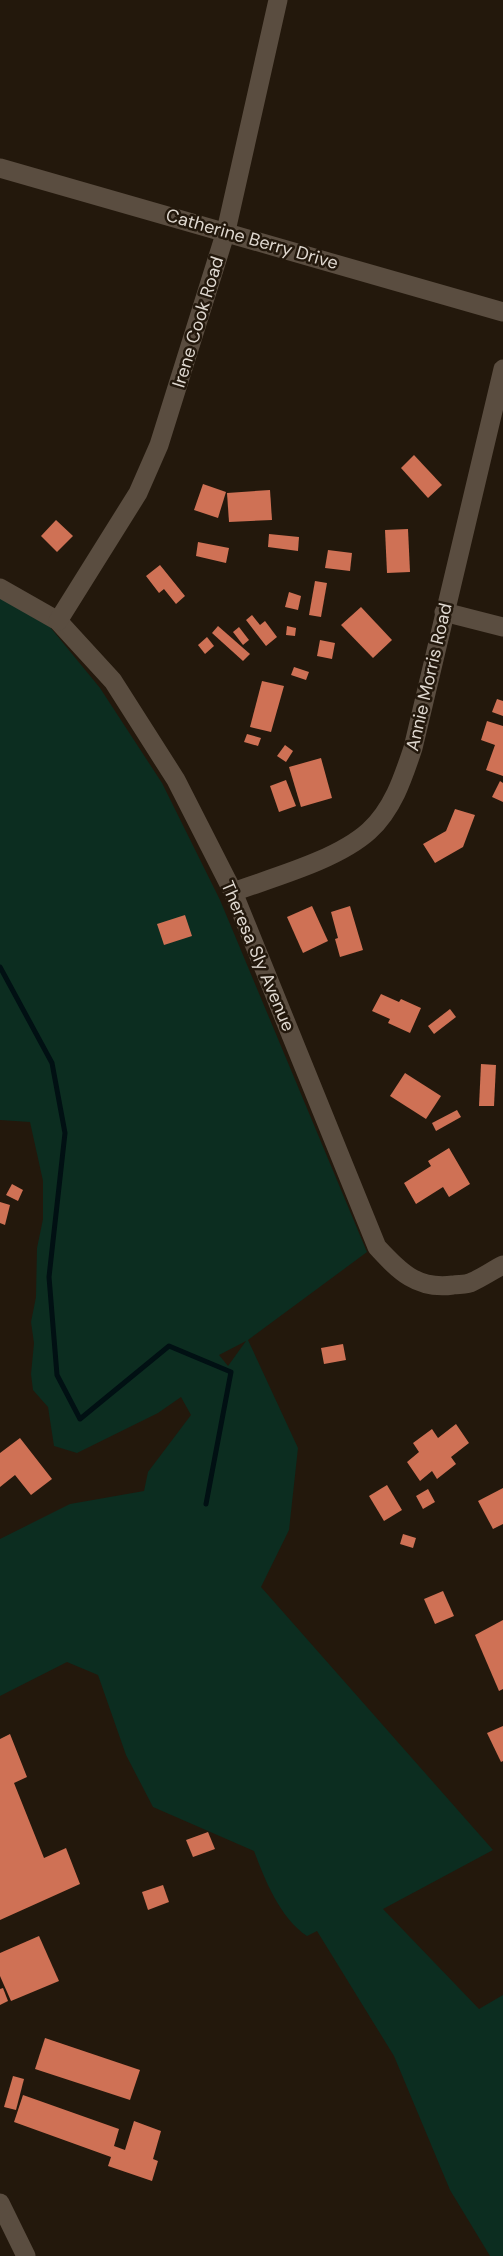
<svg xmlns="http://www.w3.org/2000/svg" width="503" height="2256" font-family="'DM Sans',sans-serif">
  <style>
    .green { fill: #0c2d20; fill-rule: evenodd }
    .lines { fill: none; stroke-linecap: round; stroke-linejoin: round }
    .stream { stroke: #011013; stroke-width: 5 }
    .building { fill: #cf7155 }
    .minor { stroke: #5a4d40; stroke-width: 19 }
    .labels { text-anchor: middle; stroke-width: 5; stroke-linejoin: round; paint-order: stroke }
    .street-label { font-size: 18px; fill: #dfd8d0; stroke: #23180c }
  </style>
  <rect width="100%" height="100%" fill="#23180c"/>
  <!-- green -->
  <path class="green" d="M0,598L50,627L100,688L162,783L220,900L367,1252L248,1340L298,1448L289,1530L261,1587L493,1850L383,1909L479,2009L503,1995V2256H490L450,2190L394,2056L317,1931L307,1936C280,1918 265,1880 254,1851L153,1807L126,1755L98,1675L67,1662L0,1696V1539L70,1504L144,1491L148,1472L191,1415L181,1397L158,1413L77,1453L54,1446L48,1407L33,1390L31,1374L34,1343L31,1322L36,1297L37,1248L43,1219V1181L30,1122L0,1120ZM246,1341L228,1366L219,1355Z"/>
  <g class="lines">
    <!-- stream -->
    <path class="stream" d="M0,967L52,1063L65,1133L49,1277L57,1375L80,1419L169,1346L231,1372L206,1504"/>
  </g>
  <!-- building -->
  <g class="building">
    <path d="M414,455L442,485L428,498L401,468Z"/>
    <path d="M203,484L226,492L218,518L194,510Z"/>
    <path d="M270,490L272,520L229,522L227,493Z"/>
    <path d="M56,520L73,536L57,552L41,536Z"/>
    <path d="M408,529L410,572L387,573L385,530Z"/>
    <path d="M269,534L299,537L298,551L268,547Z"/>
    <path d="M198,542L229,548L226,563L196,556Z"/>
    <path d="M328,550L352,553L350,571L325,568Z"/>
    <path d="M160,565L185,596L176,604L164,589L159,593L146,576Z"/>
    <path d="M315,581L327,583L321,617L309,615Z"/>
    <path d="M289,592L301,596L298,610L285,607Z"/>
    <path d="M361,607L392,640L373,658L341,625Z"/>
    <path d="M252,615L260,625L265,621L277,637L266,646L246,620Z"/>
    <path d="M218,626L250,654L243,661L212,633Z"/>
    <path d="M287,626L296,628L295,636L286,635Z"/>
    <path d="M239,627L249,640L243,645L233,632Z"/>
    <path d="M207,637L214,646L205,654L198,645Z"/>
    <path d="M320,640L335,643L332,659L317,656Z"/>
    <path d="M294,667L309,672L306,680L291,675Z"/>
    <path d="M262,681L284,686L271,732L250,727Z"/>
    <path d="M497,699L503,701V716L492,712Z"/>
    <path d="M487,721L503,726V776L486,770L495,745L481,740Z"/>
    <path d="M247,734L261,738L258,746L244,742Z"/>
    <path d="M285,745L293,751L286,762L277,756Z"/>
    <path d="M321,758L332,798L301,807L289,767Z"/>
    <path d="M286,780L296,806L279,812L270,786Z"/>
    <path d="M500,781L503,783V802L492,797Z"/>
    <path d="M455,809L475,815L463,847L435,863L423,844L446,831Z"/>
    <path d="M312,906L328,941L303,953L287,917Z"/>
    <path d="M350,906L363,950L340,957L335,939L338,938L331,912Z"/>
    <path d="M185,915L192,936L164,945L157,924Z"/>
    <path d="M381,994L399,1002L401,999L421,1008L410,1033L388,1023L390,1019L372,1011Z"/>
    <path d="M450,1009L456,1017L434,1034L428,1026Z"/>
    <path d="M481,1064L496,1065L494,1106H479Z"/>
    <path d="M405,1073L441,1096L426,1119L390,1096Z"/>
    <path d="M457,1110L461,1117L436,1131L432,1123Z"/>
    <path d="M449,1148L470,1184L449,1197L443,1187L416,1204L404,1183L431,1166L428,1161Z"/>
    <path d="M12,1184L23,1190L18,1201L6,1195Z"/>
    <path d="M0,1202L10,1205L5,1225L0,1223Z"/>
    <path d="M343,1344L346,1360L324,1364L321,1348Z"/>
    <path d="M456,1424L469,1443L451,1457L456,1464L437,1479L432,1471L420,1481L407,1462L419,1452L413,1443L432,1429L438,1438Z"/>
    <path d="M20,1438L52,1479L31,1495L15,1475L0,1487V1453Z"/>
    <path d="M387,1485L402,1510L384,1521L369,1496Z"/>
    <path d="M503,1488V1524L493,1529L478,1501Z"/>
    <path d="M428,1489L435,1502L423,1509L416,1496Z"/>
    <path d="M403,1534L416,1538L413,1548L400,1544Z"/>
    <path d="M443,1591L454,1616L435,1624L424,1599Z"/>
    <path d="M503,1620V1689L499,1691L475,1635Z"/>
    <path d="M503,1726V1761L501,1762L487,1733Z"/>
    <path d="M10,1734L27,1777L14,1783L44,1858L66,1848L80,1884L0,1920V1739Z"/>
    <path d="M208,1832L215,1849L193,1857L186,1840Z"/>
    <path d="M163,1885L169,1902L148,1910L142,1892Z"/>
    <path d="M39,1936L59,1981L11,2001L0,1976V1953Z"/>
    <path d="M3,1988L8,2001L0,2005V1989Z"/>
    <path d="M45,2038L140,2070L130,2100L35,2069Z"/>
    <path d="M13,2076L24,2079L16,2110L4,2107Z"/>
    <path d="M23,2095L119,2129L114,2146L125,2150L134,2121L161,2131L153,2159L158,2161L152,2181L108,2166L111,2157L14,2122Z"/>
  </g>
  <g class="lines">
    <!-- minor -->
    <g class="minor">
      <path d="M0,168L503,312"/>
      <path d="M0,588L58,621L113,681L176,780L233,892L377,1247C399,1271 417,1290 453,1285C459,1284 467,1285 472,1282C483,1277 493,1270 503,1265"/>
      <path d="M444,612L503,627"/>
      <path d="M58,621L138,493L159,445L226,231L278,0"/>
      <path d="M233,892C274,877 337,860 369,831C393,809 403,778 413,748L503,369"/>
      <path d="M0,2203L26,2256"/>
    </g>
  </g>
  <g class="labels">
    <!-- street labels -->
    <g class="street-label">
      <text transform="translate(252 239) rotate(16)" y="6">Catherine Berry Drive</text>
      <text transform="translate(198 322) rotate(-73)" y="6">Irene Cook Road</text>
      <text transform="translate(429 677) rotate(-77)" y="6">Annie Morris Road</text>
      <text transform="translate(258 956) rotate(67)" y="6">Theresa Sly Avenue</text>
    </g>
  </g>
</svg>
